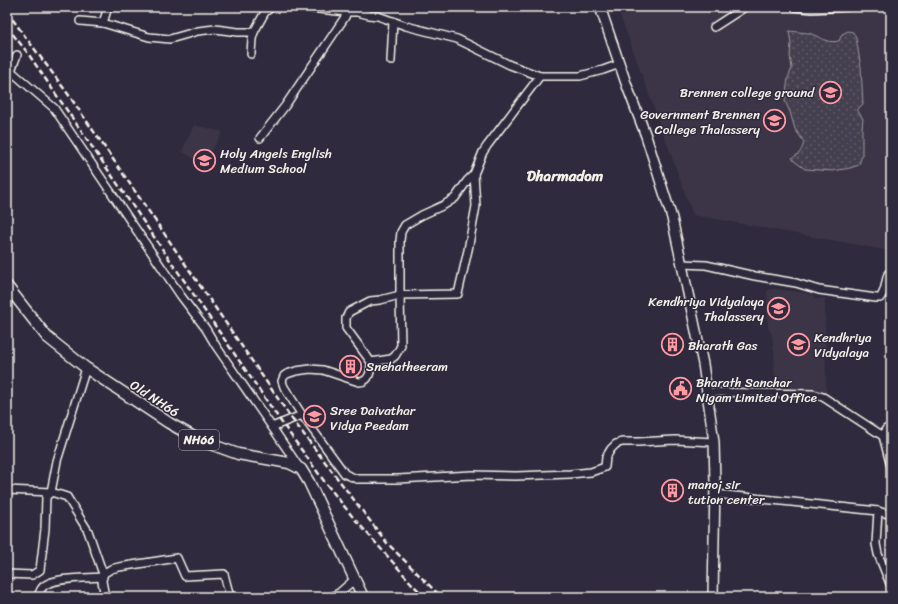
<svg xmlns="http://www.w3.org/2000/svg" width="898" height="604" font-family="Sriracha,sans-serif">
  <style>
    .built { fill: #3b3647 }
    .park { fill: url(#park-dots); stroke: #9c989c }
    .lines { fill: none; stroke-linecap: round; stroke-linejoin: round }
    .street-casing { stroke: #f4f1e8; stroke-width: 10 }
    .secondary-casing { stroke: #f4f1e8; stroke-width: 12 }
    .primary-casing { stroke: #f4f1e8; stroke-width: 13 }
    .street { stroke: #2f2a3d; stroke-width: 7 }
    .secondary { stroke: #2f2a3d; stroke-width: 9 }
    .primary { stroke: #2f2a3d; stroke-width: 10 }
    .rail { stroke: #f4f1e8; stroke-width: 2.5; stroke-dasharray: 6 3; stroke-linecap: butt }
    .labels { text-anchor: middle; stroke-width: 3; stroke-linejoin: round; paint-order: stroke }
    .shield { fill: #2f2a3d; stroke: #b9b5b5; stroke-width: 1 }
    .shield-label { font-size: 12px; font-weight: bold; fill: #f4f1e8 }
    .poi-label { font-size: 13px; fill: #f4f1e8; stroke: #2f2a3d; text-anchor: start }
    .street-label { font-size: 13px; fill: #f4f1e8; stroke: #2f2a3d }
    .quarter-label { font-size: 15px; font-weight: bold; fill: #f4f1e8; stroke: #2f2a3d }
  </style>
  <defs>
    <pattern id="park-dots" width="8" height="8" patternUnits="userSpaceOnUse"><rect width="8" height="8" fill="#454050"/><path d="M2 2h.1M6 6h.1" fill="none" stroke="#605c69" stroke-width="1.8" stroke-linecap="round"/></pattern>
  </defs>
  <rect width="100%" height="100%" fill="#2f2a3d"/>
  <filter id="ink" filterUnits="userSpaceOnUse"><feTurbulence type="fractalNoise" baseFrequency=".025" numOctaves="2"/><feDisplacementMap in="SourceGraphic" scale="8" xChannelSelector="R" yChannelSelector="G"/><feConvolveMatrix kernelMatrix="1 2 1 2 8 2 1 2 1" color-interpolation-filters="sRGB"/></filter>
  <g filter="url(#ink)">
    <!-- built -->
    <g class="built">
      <path d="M617,7H884L891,27V251L693,215Z"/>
      <path d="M194,125L223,132L203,165L182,151Z"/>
      <path d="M774,289L800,292L813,295L816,299L825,298L826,392L809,390L775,391L774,352L772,335L768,328L767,290Z"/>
    </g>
    <!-- park -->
    <path class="park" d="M789,31C795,32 802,32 808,33C821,36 824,44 839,41L842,34L848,31L853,32L856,38L861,67L863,104L858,109V111L863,119L862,128V155L859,165L850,168L833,171L805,169L794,161L792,158C800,154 802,150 804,142L795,129L790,112L785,101L788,78L792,68L790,56L791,44Z"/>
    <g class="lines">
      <defs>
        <g id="street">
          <path d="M299,7L347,12H357L369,15L378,16L406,26L457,39L510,65L540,76L487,146L483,152L474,174L476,206L468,250L458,294L400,295L380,300L370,301L349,312L346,318V328L371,362C371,370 370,382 359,382L323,370L310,369L296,371L287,374L284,376L282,381L284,387L302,415"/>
          <path d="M795,7L812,9L847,7"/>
          <path d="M80,21L103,23L149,37L170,39L198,31L215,29L238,32H254L265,12L272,7"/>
          <path d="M103,23L108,7"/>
          <path d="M714,27L745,7"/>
          <path d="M251,54L252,39L254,32"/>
          <path d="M17,55L11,71L54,108L181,296L206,329L216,346L272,427"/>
          <path d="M391,61L393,21"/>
          <path d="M540,76H580L603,70L620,64"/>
          <path d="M260,138L285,106L345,17L347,12"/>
          <path d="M682,264L706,265L755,276L796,283L819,290L876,298H880C886,291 885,282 888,274H891"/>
          <path d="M371,362L391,359L395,356L401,346L400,295V241L401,232L405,225L422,215L444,205L455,198L467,181L474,174"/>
          <path d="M86,368L57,461L51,492L67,497L88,531L103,574L102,581L105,597"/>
          <path d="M707,392L813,394L823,397L883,436L891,467"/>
          <path d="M883,436L886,429L891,426"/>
          <path d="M299,467L272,427L302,415L345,474L357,479H398L472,475L516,476L570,474L591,472L605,467L606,457L611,449L616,444L622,442H638L675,440L714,442"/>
          <path d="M7,490L51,492"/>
          <path d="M715,494L878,511L891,515"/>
          <path d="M878,511L876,544L878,554L891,586"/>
          <path d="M7,574L32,575L40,570L45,529L46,497L51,492"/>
          <path d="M103,574L111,569L119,567L177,558L185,576L224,574L230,597"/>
          <path d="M38,597C39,594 40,590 42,588C50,577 89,578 103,577"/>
          <path d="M331,597L339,593L355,579"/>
        </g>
        <path id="secondary" d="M600,7L627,86L646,136L672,218L703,364L714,442L715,483L713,597"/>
        <path id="primary" d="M7,286L47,337L86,368L169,423L199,440L238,454L289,463L301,469L309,482L363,597"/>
      </defs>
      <!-- street casing -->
      <use href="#street" class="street-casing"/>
      <!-- secondary casing -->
      <use href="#secondary" class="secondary-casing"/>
      <!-- primary casing -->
      <use href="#primary" class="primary-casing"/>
      <!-- street -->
      <use href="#street" class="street"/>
      <!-- secondary -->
      <use href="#secondary" class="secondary"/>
      <!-- primary -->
      <use href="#primary" class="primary"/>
      <!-- rail -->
      <g class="rail">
        <path d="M7,12L68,94L292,419L387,543L441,597"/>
        <path d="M7,27L27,52L53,90L282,423L324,481L352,516L413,585L425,597"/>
      </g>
    </g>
  </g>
  <!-- icons -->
  <defs>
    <symbol id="university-ring" viewBox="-11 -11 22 22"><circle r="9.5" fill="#2f2a3d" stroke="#ff9aa2" stroke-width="1.5"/><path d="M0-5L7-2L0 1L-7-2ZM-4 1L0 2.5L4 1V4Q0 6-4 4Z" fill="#ff9aa2"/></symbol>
    <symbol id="school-ring" viewBox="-11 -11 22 22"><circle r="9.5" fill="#2f2a3d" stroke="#ff9aa2" stroke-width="1.5"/><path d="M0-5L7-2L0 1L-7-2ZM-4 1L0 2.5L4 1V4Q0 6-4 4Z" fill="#ff9aa2"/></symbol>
    <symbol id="building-ring" viewBox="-11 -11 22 22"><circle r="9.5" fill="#2f2a3d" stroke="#ff9aa2" stroke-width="1.5"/><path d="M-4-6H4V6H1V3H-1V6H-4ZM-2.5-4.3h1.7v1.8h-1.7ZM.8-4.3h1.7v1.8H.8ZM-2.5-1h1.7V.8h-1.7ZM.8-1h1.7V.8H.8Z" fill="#ff9aa2"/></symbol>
    <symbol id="civic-ring" viewBox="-11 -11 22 22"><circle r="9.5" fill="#2f2a3d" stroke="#ff9aa2" stroke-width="1.5"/><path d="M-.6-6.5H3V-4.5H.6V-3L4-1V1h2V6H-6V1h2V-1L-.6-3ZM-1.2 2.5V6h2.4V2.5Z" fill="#ff9aa2"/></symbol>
  </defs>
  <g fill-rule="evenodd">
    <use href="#university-ring" x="818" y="80" width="25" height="25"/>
    <use href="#university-ring" x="762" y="108" width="25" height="25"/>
    <use href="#school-ring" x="192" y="148" width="25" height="25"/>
    <use href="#school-ring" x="766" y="296" width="25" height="25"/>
    <use href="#school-ring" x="786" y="332" width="25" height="25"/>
    <use href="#building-ring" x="660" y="332" width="25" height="25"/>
    <use href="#building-ring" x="338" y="354" width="25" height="25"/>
    <use href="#civic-ring" x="668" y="376" width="25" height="25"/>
    <use href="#school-ring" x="302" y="404" width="25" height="25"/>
    <use href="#building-ring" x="660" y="478" width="25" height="25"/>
  </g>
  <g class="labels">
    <!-- shield labels -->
    <rect class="shield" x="179" y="430" width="40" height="20" rx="3"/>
    <g class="shield-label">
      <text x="199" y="444">NH66</text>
    </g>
    <!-- poi labels -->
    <g class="poi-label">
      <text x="814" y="97" text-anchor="end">Brennen college ground</text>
      <text x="760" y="119" text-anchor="end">Government Brennen<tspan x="760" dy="15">College Thalassery</tspan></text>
      <text x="220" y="158">Holy Angels English<tspan x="220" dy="15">Medium School</tspan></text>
      <text x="764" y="306" text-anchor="end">Kendhriya Vidyalaya<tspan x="764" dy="15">Thalassery</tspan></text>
      <text x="814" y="342">Kendhriya<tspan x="814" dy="15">Vidyalaya</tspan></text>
      <text x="688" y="350">Bharath Gas</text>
      <text x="366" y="371">Snehatheeram</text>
      <text x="696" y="387">Bharath Sanchar<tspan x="696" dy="15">Nigam Limited Office</tspan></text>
      <text x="330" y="415">Sree Daivathar<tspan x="330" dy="15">Vidya Peedam</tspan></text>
      <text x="688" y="489">manoj sir<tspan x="688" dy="15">tution center</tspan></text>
    </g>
    <!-- street labels -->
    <g class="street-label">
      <text transform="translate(155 398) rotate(33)" y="5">Old NH66</text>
    </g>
    <!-- quarter labels -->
    <g class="quarter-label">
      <text x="565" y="181">Dharmadom</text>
    </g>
  </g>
  <!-- margin -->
  <rect width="898" height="604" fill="none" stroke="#2f2a3d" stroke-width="24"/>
  <rect x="12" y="12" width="874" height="580" fill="none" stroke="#f4f1e8" stroke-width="1.5" filter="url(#ink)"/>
</svg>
